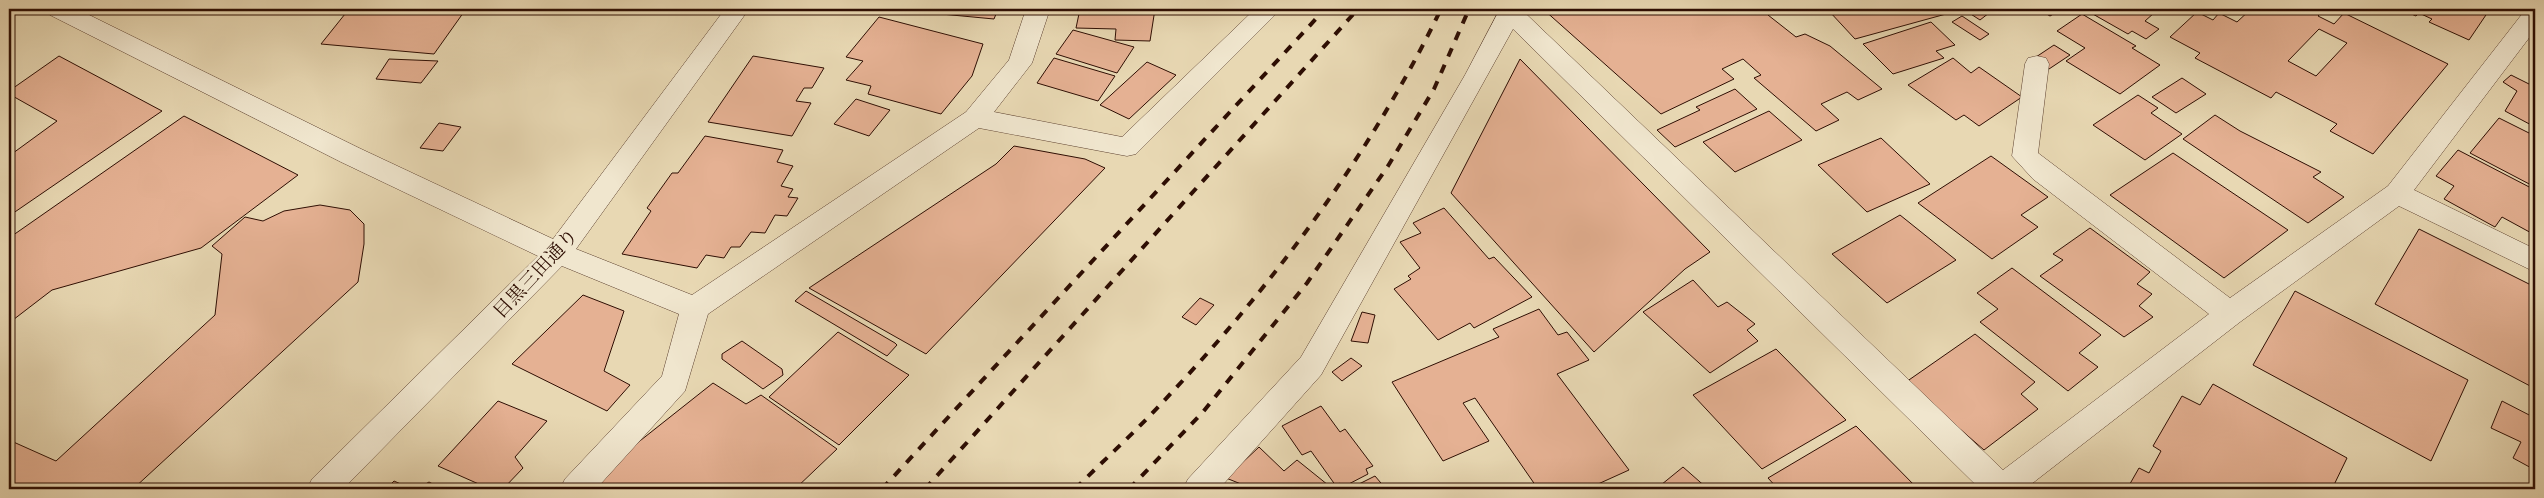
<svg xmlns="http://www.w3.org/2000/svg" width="2544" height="498" font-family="'Sorts Mill Goudy','Noto Serif JP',serif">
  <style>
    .building { fill: #e5b193; stroke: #2e0e03; fill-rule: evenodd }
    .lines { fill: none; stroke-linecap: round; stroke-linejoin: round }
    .minor-casing { stroke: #5c402f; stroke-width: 1 }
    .minor { fill: #f0e6ce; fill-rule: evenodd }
    .rail { stroke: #2e0e03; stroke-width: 4; stroke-dasharray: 9 9; stroke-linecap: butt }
    .labels { text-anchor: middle; stroke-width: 5; stroke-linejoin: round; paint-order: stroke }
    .street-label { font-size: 19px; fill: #2e0e03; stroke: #f0e6ce }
  </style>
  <rect width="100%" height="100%" fill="#e8d8b3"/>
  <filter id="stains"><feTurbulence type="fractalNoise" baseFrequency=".004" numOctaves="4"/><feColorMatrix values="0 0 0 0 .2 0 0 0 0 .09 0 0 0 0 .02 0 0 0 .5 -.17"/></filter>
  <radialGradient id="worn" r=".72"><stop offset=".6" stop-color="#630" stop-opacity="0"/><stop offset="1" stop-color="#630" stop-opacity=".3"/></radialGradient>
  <!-- building -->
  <g class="building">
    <path d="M349,9H466L434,54L321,44Z"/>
    <path d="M900,9H998L994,19L899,10Z"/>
    <path d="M1080,9H1155L1150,41L1115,40L1116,29L1076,28Z"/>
    <path d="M1543,9H1781L1768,15L1796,37L1805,34L1830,46L1882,89L1858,100L1847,92L1821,104L1839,120L1816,131L1754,78L1761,75L1743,59L1722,69L1734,79L1661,114Z"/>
    <path d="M1837,9H1940L1946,14L1855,39L1829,11Z"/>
    <path d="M1963,9H1982L1989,13L1980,20Z"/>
    <path d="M2038,9H2062L2050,16Z"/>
    <path d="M2084,9H2146L2154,13L2145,21L2159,29L2146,39L2132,31L2128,34Z"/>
    <path d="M2251,9H2325L2318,16L2334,24L2344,13L2448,64L2373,154L2330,131L2337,124L2276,92L2271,98L2195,58L2200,53L2170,37L2197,12L2213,20L2219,13L2237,22ZM2319,29L2347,43L2316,76L2288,61Z"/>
    <path d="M2400,9H2490L2469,40L2429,22L2432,19L2419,13L2416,16Z"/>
    <path d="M2082,14L2136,46L2132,48L2160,65L2120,94L2066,61L2085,48L2057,31Z"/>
    <path d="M1962,16L1989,34L1980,40L1952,22Z"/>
    <path d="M879,17L983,44L972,76L941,114L868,94L871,86L846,80L863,61L846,57Z"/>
    <path d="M1931,22L1955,45L1936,51L1944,58L1893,74L1863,44Z"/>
    <path d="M1073,30L1134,47L1117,73L1056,54Z"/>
    <path d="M2054,45L2070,55L2049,69L2033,59Z"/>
    <path d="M59,56L162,111L9,216V156L57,121L9,94V91Z"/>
    <path d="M753,56L824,68L812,88H804L796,101L811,103L792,136L708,122Z"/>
    <path d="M1054,58L1115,76L1098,101L1037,83Z"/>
    <path d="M1953,58L1971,73L1979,67L2022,97L1979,126L1964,115L1956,120L1908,85Z"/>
    <path d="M389,59L438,61L421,83L376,79Z"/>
    <path d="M1520,59L1710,252L1685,269L1594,352L1451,193Z"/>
    <path d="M1147,62L1176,75L1129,119L1100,105Z"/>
    <path d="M2511,75L2535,87V127L2505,111L2517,91L2503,82Z"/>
    <path d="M2182,78L2206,94L2176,113L2152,97Z"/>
    <path d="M1735,89L1757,109L1675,147L1657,130L1700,110L1696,107Z"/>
    <path d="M2138,95L2158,108L2151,113L2182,134L2145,160L2093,125Z"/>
    <path d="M856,99L890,110L869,136L834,124Z"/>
    <path d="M1769,111L1802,140L1735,172L1703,142Z"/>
    <path d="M2215,115L2240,131L2321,172L2313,177L2344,197L2308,223L2183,139Z"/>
    <path d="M184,116L298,175L201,248L52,290L9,323V238Z"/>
    <path d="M2499,118L2535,136V187L2470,153Z"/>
    <path d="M439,123L461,127L443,151L420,148Z"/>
    <path d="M705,136L783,150L777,162L793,166L781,186L793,189L788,197L798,198L787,216L775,215L765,233L751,232L740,247H731L724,258L706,255L697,268L622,254L651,211L647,208L672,173H678Z"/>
    <path d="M1881,138L1930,184L1867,212L1818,165Z"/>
    <path d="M1014,146L1085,159L1105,168L926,354L809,288L996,164Z"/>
    <path d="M2458,150L2535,190V235L2502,217L2495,227L2444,199L2454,186L2436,176Z"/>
    <path d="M2173,153L2288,230L2224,278L2110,195Z"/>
    <path d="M1991,156L2048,197L2021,215L2038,227L1992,259L1918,203Z"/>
    <path d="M320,205L350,210L364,224V244L358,282L133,489H9V440L56,461L215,315L222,254L212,246L245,217L263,221L284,211Z"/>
    <path d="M1444,208L1489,259L1494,257L1532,297L1474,328L1470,323L1438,340L1394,289L1411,279L1408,276L1420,268L1400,242L1421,233L1413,223Z"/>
    <path d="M1900,215L1956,260L1887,303L1832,254Z"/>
    <path d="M2090,228L2150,272L2137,284L2152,294L2139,306L2153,317L2124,337L2040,276L2063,260L2053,254Z"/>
    <path d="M2419,229L2535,287V380L2532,387L2375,304Z"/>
    <path d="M2012,268L2101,335L2079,353L2098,367L2068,391L1980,322L1998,309L1977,293Z"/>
    <path d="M1693,280L1718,307L1727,302L1755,324L1747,330L1758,341L1710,373L1643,312Z"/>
    <path d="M806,291L895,343L897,345L887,356L795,301Z"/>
    <path d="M2295,291L2468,380L2431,461L2253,365Z"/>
    <path d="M583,295L624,311L604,371L630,385L607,411L512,364Z"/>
    <path d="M1200,298L1214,305L1196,325L1182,317Z"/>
    <path d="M1539,309L1558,335L1567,332L1589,360L1557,374L1629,470L1587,489H1538L1475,398L1463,403L1489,441L1443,461L1392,382L1499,337L1493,329Z"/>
    <path d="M1362,312L1375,315L1368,343L1351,341Z"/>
    <path d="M838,332L909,375L839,445L769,397Z"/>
    <path d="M1975,334L2035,382L2021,394L2038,409L1984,450L1906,382Z"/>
    <path d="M742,341L782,369L783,375L763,389L722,359V354Z"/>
    <path d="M1776,349L1846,420L1762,469L1693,395Z"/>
    <path d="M1351,358L1362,366L1342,381L1332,372Z"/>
    <path d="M713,383L746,404L761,395L837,449L795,489H587L636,444Z"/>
    <path d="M2213,384L2347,458L2332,489H2127L2139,468L2149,473L2161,451L2153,446L2182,396L2200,405Z"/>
    <path d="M498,401L547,421L515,457L523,468L503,489H490L438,466Z"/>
    <path d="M2502,401L2535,418V470L2513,458L2521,442L2491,428Z"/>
    <path d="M1321,406L1340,432L1345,429L1373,466L1366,469L1368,474L1343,487L1340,483L1336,486L1311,451L1302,455L1282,426Z"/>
    <path d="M1856,426L1918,489H1778L1768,478Z"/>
    <path d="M1259,447L1284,471L1297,460L1333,489H1246V486L1226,478Z"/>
    <path d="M1683,467L1708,489H1656Z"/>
    <path d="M1375,476L1386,489L1351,488Z"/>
    <path d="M394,481L412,489H386Z"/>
    <path d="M429,482L442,489H417Z"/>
  </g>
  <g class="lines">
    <defs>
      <g id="minor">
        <path d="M46,9H77L359,148L553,239L725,9H749L576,249L692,295L966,112L1009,60L1026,9H1050L1032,63L994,112L1122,137L1255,9H1281L1136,154L1127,156L979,128L708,314L685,391L596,489H560L565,479L662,376L679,314L562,266L343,489H307L312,479L538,256L341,162L50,15Z"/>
        <path d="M1500,9H1524L1523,11L2003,470L2209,314L2033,179L2012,156L2025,64L2028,58L2037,56L2046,58L2049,64L2038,153L2230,298L2388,186L2526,9H2535V30L2414,190L2535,249V272L2399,206L2240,322L2025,489H1980L1513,29L1321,375L1219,489H1183L1188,479L1301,357L1465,75Z"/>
      </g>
    </defs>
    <!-- minor casing -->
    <use href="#minor" class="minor-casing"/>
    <!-- minor -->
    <use href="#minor" class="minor"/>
    <!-- rail -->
    <g class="rail">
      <path d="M882,489L1325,9"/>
      <path d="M925,489L1358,9"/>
      <path d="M1075,489C1103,461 1132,435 1159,406C1271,288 1370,156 1441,9"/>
      <path d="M1129,489L1203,412L1307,283L1388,166L1434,89L1469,9"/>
    </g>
  </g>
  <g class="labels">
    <!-- street labels -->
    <g class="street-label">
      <text transform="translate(535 273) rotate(-47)" y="7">目黒三田通り</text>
    </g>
  </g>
  <!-- margin -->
  <rect width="2544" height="498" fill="none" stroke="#e8d8b3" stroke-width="30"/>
  <rect x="10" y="10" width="2524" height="478" fill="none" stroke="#2e0e03" stroke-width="2.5"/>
  <rect x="15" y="15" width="2514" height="468" fill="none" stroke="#2e0e03"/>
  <rect width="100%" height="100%" filter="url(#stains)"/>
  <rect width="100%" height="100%" fill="url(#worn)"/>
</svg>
